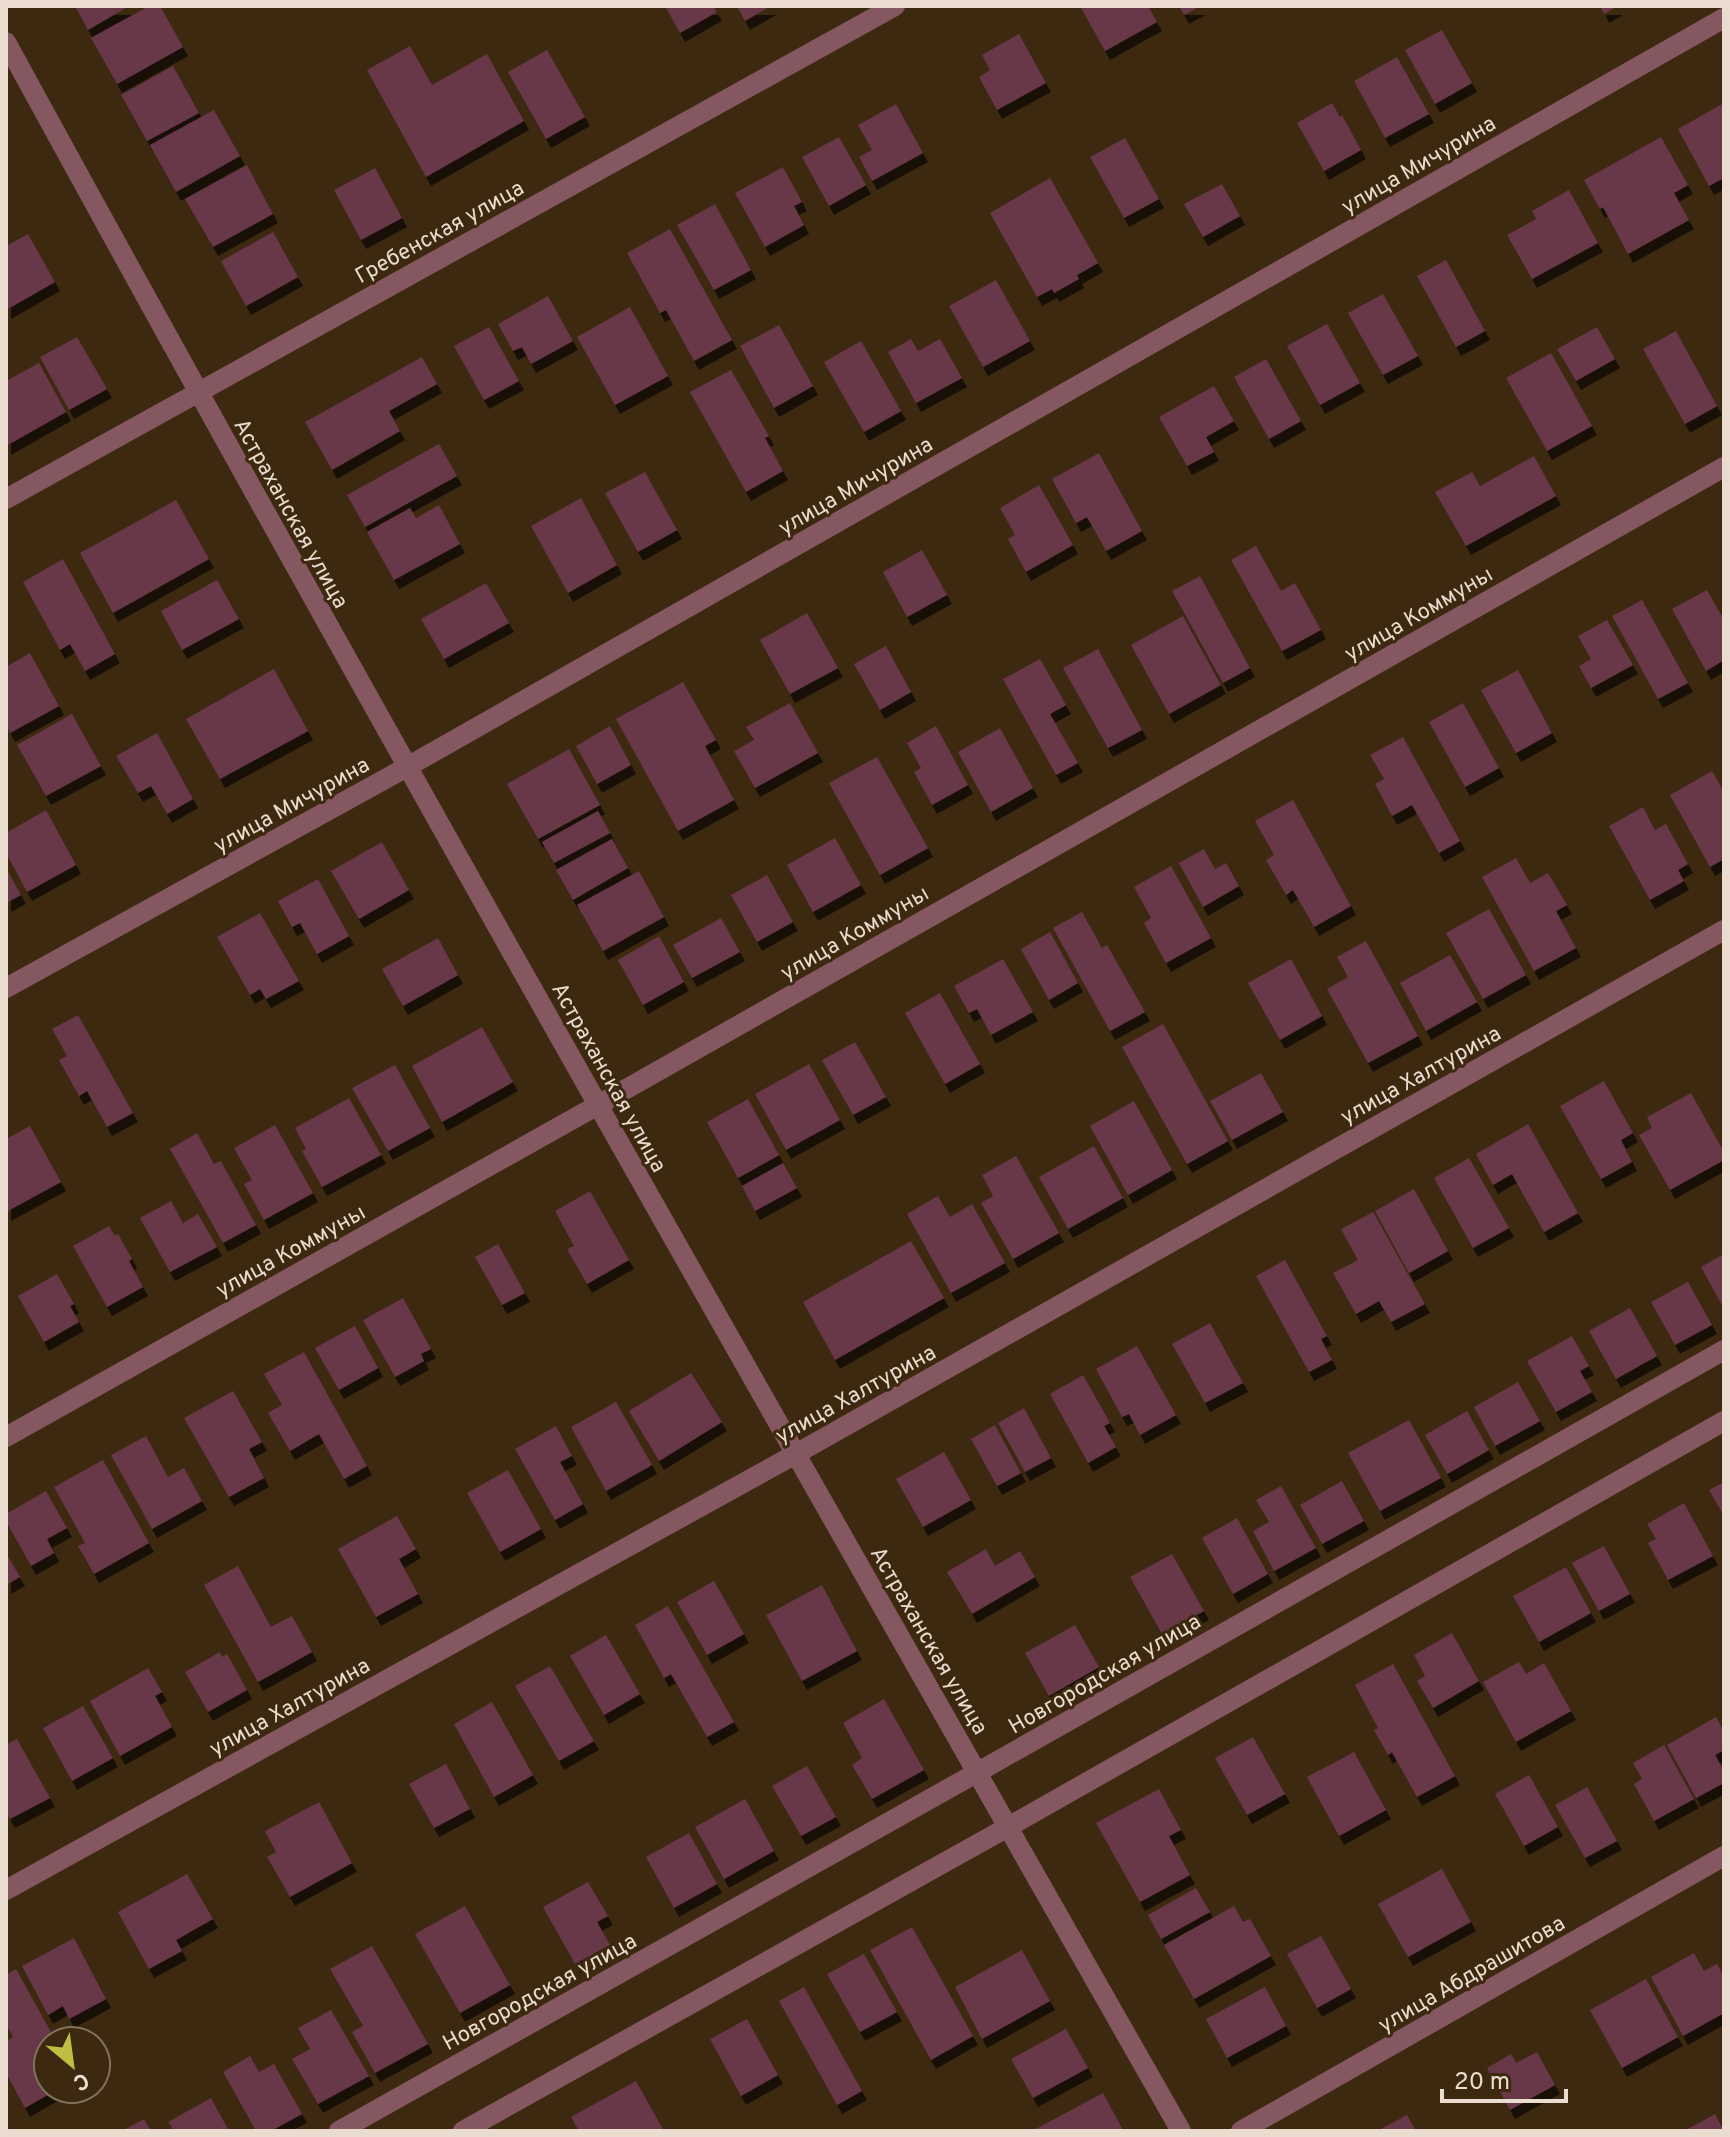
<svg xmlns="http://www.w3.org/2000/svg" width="1730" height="2137" font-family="Overpass,sans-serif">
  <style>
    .building { fill: #68374a; filter: url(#shadow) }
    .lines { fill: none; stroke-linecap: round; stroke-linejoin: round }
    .minor { stroke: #855861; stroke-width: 20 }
    .labels { text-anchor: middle; stroke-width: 6; stroke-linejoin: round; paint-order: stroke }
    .street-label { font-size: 22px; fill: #eaddcf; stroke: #3c2910 }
  </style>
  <defs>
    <filter id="shadow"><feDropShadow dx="5" dy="9" stdDeviation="0" flood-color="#0009"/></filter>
  </defs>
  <rect width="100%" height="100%" fill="#3c2910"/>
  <!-- building -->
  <g class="building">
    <path d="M75,6H129L88,30Z"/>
    <path d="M149,6H160L183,47L117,84L91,38Z"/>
    <path d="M665,6H713L717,12L680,33Z"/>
    <path d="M737,6H771L745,21Z"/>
    <path d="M1080,6H1148L1157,22L1105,51Z"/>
    <path d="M1179,6H1201L1184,15Z"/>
    <path d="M1600,6H1618L1604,14Z"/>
    <path d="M1442,30L1472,83L1435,104L1405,50Z"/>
    <path d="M1019,34L1046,83L997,110L979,77L990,70L982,55Z"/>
    <path d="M410,46L432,85L487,54L524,121L426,177L367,70Z"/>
    <path d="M547,50L585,117L546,139L508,72Z"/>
    <path d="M1397,57L1429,114L1385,138L1354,81Z"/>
    <path d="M173,66L199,113L147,141L121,95Z"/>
    <path d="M1332,103L1340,117L1342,115L1361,150L1324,171L1297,123Z"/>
    <path d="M1724,103V178L1709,186L1678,129Z"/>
    <path d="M896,104L923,153L872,181L859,157L872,150L858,125Z"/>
    <path d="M214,110L240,156L176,192L150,145Z"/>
    <path d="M839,137L866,185L829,206L802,157Z"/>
    <path d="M1661,137L1688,185L1674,193L1689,220L1628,254L1603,207L1600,209L1584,180Z"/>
    <path d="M1125,138L1159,199L1124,218L1090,157Z"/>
    <path d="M247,165L273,214L213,247L185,199Z"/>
    <path d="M783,167L802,202L794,206L804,225L765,247L735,193Z"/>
    <path d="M375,168L402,218L361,240L334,190Z"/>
    <path d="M1050,178L1098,263L1077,275L1079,279L1054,293L1052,289L1037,297L990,213Z"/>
    <path d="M1222,184L1240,216L1203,237L1184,204Z"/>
    <path d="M1569,190L1598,243L1532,279L1507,235L1536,219L1532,211Z"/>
    <path d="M715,204L751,270L714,290L677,225Z"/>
    <path d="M670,229L732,340L694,361L666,310L660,313L627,253Z"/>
    <path d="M273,232L298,277L246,306L221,261Z"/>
    <path d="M28,234L55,282L6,310V246Z"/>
    <path d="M1446,260L1485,331L1456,347L1417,276Z"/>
    <path d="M996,280L1030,341L983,367L949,306Z"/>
    <path d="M1383,294L1418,356L1383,375L1348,313Z"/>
    <path d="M548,296L573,341L531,364L522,347L513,351L498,324Z"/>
    <path d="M630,307L668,376L615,405L577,337Z"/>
    <path d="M1327,324L1360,383L1320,405L1287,346Z"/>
    <path d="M779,325L813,386L774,408L740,346Z"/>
    <path d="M489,327L519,381L484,400L454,346Z"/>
    <path d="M1597,327L1615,359L1576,381L1557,349Z"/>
    <path d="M1676,331L1717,406L1685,424L1643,349Z"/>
    <path d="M77,337L107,389L69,410L40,357Z"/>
    <path d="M911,339L918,351L940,339L962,378L916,403L888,352Z"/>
    <path d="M861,341L901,411L864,432L824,362Z"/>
    <path d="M1551,353L1592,426L1547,451L1506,378Z"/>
    <path d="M422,357L437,384L389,411L400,431L332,470L305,422Z"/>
    <path d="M1266,359L1301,421L1269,439L1234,377Z"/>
    <path d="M39,363L66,412L6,446V381Z"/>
    <path d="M731,370L769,436L765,438L783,471L746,492L690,392Z"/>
    <path d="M1214,386L1234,421L1206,437L1214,452L1187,466L1159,417Z"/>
    <path d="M439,444L457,476L365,527L347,495Z"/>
    <path d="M1099,453L1142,531L1106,551L1087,517L1076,523L1052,479Z"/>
    <path d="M1534,456L1556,496L1466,546L1435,492L1472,472L1480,486Z"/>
    <path d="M645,472L677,530L638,552L605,493Z"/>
    <path d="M1039,485L1073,545L1026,572L1008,539L1015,535L1000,508Z"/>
    <path d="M581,498L617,565L568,593L531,526Z"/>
    <path d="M176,500L209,559L113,613L80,553Z"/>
    <path d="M439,505L460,544L394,580L367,532L410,508L416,518Z"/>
    <path d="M1256,546L1281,591L1295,583L1321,630L1282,651L1231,560Z"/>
    <path d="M922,550L947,595L907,617L883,572Z"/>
    <path d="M63,559L115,654L85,671L70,644L60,650L23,582Z"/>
    <path d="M1200,576L1250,668L1223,683L1172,591Z"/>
    <path d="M217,580L239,619L182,650L161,611Z"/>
    <path d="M486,583L509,623L444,659L421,619Z"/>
    <path d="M1707,590L1724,620V660L1706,671L1672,609Z"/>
    <path d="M1642,600L1688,683L1658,699L1612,616Z"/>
    <path d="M807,613L838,668L790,694L760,640Z"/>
    <path d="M1183,616L1221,685L1169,714L1131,645Z"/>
    <path d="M1607,620L1633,665L1591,688L1579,666L1591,659L1578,636Z"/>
    <path d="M886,646L911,692L880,710L854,664Z"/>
    <path d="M1098,649L1142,730L1108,748L1063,668Z"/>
    <path d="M30,653L59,706L10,733L6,725V667Z"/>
    <path d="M1040,659L1066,705L1050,714L1078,763L1056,775L1003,679Z"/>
    <path d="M274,669L308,731L220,779L186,719Z"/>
    <path d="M1518,670L1552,733L1516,753L1481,690Z"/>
    <path d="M683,682L716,740L705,746L734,800L678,831L616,719Z"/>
    <path d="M790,703L818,753L755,788L734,751L754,740L746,727Z"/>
    <path d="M1463,703L1499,768L1465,787L1429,722Z"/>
    <path d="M72,714L101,766L46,796L17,745Z"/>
    <path d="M610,726L631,765L597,784L576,746Z"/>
    <path d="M936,726L968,785L932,805L914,772L921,768L907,743Z"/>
    <path d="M1000,728L1033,788L991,812L958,752Z"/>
    <path d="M157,733L193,799L167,814L151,786L138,793L116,756Z"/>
    <path d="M1403,737L1460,841L1439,853L1412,805L1392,816L1375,784L1384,779L1370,755Z"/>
    <path d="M569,749L600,805L538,839L507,784Z"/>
    <path d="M877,757L928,848L880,875L829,783Z"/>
    <path d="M1712,771L1724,792V859L1710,867L1670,795Z"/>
    <path d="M1293,800L1351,906L1314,927L1293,890L1286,895L1266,860L1274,855L1255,821Z"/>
    <path d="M1643,807L1655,830L1666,824L1688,864L1678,870L1684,881L1650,900L1609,826Z"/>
    <path d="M46,810L76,865L27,892L6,853V833Z"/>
    <path d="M598,811L610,833L554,863L542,842Z"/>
    <path d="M835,838L861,885L813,912L787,865Z"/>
    <path d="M612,839L628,868L573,900L556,870Z"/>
    <path d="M382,842L409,890L359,919L331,871Z"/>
    <path d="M1204,849L1215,869L1226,863L1239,886L1203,907L1179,863Z"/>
    <path d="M1516,858L1530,883L1548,873L1567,905L1556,911L1576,948L1534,971L1482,877Z"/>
    <path d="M1171,866L1211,938L1166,963L1144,923L1151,918L1134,887Z"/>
    <path d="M6,868L21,895L6,903Z"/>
    <path d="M639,871L664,917L603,951L577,905Z"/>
    <path d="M767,875L793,922L757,942L731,895Z"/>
    <path d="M318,879L349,936L317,954L300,923L292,927L278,901Z"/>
    <path d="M1489,909L1526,975L1483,999L1446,933Z"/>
    <path d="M1082,912L1102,948L1107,945L1145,1012L1110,1031L1053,928Z"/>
    <path d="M260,913L299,981L266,999L260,989L250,995L217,937Z"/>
    <path d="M721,918L740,952L692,978L673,945Z"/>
    <path d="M1050,932L1078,983L1049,1000L1021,949Z"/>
    <path d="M659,936L684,982L643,1005L618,960Z"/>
    <path d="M438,938L458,975L403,1006L382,969Z"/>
    <path d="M1366,941L1418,1036L1368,1063L1327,989L1348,977L1337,957Z"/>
    <path d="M1450,955L1477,1002L1426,1031L1400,983Z"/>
    <path d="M1003,959L1033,1012L991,1035L977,1009L969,1013L954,986Z"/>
    <path d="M1291,959L1322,1016L1280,1040L1248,983Z"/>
    <path d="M940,993L980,1064L945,1084L905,1013Z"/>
    <path d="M78,1015L133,1113L107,1127L87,1091L79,1096L59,1060L67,1056L52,1029Z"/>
    <path d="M1163,1024L1228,1141L1187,1164L1122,1047Z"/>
    <path d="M482,1027L513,1082L442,1122L412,1066Z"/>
    <path d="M855,1042L886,1097L853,1115L822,1060Z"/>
    <path d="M809,1064L840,1120L786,1150L755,1094Z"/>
    <path d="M395,1065L430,1128L388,1151L352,1088Z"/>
    <path d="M1261,1073L1283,1112L1232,1140L1210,1101Z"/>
    <path d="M1604,1081L1633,1133L1621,1140L1632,1162L1601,1179L1560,1106Z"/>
    <path d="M1691,1093L1724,1152V1160L1670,1190L1639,1135L1652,1128L1647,1117Z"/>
    <path d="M349,1098L381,1155L322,1187L302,1151L306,1149L295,1128Z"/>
    <path d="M748,1099L779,1155L738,1178L707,1122Z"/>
    <path d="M1134,1101L1172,1170L1128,1195L1090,1126Z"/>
    <path d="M1528,1124L1578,1213L1544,1232L1512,1174L1493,1185L1476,1154Z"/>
    <path d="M275,1125L313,1193L264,1220L244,1184L252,1180L234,1148Z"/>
    <path d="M30,1126L61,1182L6,1212V1139Z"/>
    <path d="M197,1133L214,1164L221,1161L256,1225L223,1243L170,1149Z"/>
    <path d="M1094,1146L1123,1198L1068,1229L1039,1177Z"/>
    <path d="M1016,1156L1059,1233L1013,1259L981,1203L993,1196L982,1175Z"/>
    <path d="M1469,1158L1509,1228L1473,1248L1434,1178Z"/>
    <path d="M783,1163L797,1188L755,1211L742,1186Z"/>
    <path d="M1414,1189L1448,1251L1409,1273L1375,1211Z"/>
    <path d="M590,1191L629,1260L587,1284L567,1249L574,1246L555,1211Z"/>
    <path d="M938,1196L950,1217L972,1204L1005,1263L951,1293L907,1214Z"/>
    <path d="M171,1201L183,1223L198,1214L217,1247L170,1272L140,1218Z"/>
    <path d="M1373,1212L1425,1304L1391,1322L1379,1301L1356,1314L1333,1273L1358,1260L1341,1229Z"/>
    <path d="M109,1226L115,1236L118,1234L132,1259L129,1261L143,1287L107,1307L73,1246Z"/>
    <path d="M911,1241L944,1298L835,1360L803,1302Z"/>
    <path d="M498,1244L525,1293L502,1305L475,1257Z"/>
    <path d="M1724,1254V1309L1701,1267Z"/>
    <path d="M1285,1260L1327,1336L1321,1339L1332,1360L1309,1372L1256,1276Z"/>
    <path d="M57,1274L74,1304L70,1306L79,1322L44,1342L18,1296Z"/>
    <path d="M1688,1282L1712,1325L1675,1345L1651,1302Z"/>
    <path d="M403,1298L431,1349L421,1354L424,1361L395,1377L363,1320Z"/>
    <path d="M1630,1308L1657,1356L1616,1379L1589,1331Z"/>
    <path d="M1210,1323L1243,1383L1205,1403L1172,1344Z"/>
    <path d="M355,1326L378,1368L339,1390L315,1348Z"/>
    <path d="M1572,1336L1589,1366L1580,1371L1592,1392L1556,1412L1527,1361Z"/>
    <path d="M1137,1346L1176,1415L1140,1435L1129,1414L1122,1417L1096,1369Z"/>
    <path d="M304,1352L367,1466L344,1479L319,1434L290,1451L268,1413L282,1405L264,1374Z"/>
    <path d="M691,1373L722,1422L659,1461L629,1411Z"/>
    <path d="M1083,1375L1110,1423L1104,1426L1116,1447L1088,1463L1050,1394Z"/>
    <path d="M1518,1382L1540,1421L1495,1446L1474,1407Z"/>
    <path d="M233,1391L262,1442L249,1449L264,1478L229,1497L184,1418Z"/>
    <path d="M616,1402L652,1465L606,1491L571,1427Z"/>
    <path d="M1024,1408L1051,1458L1025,1472L998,1423Z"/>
    <path d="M1467,1411L1489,1450L1447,1474L1425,1435Z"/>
    <path d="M1409,1420L1441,1478L1380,1511L1348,1453Z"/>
    <path d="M995,1425L1021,1473L997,1486L971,1439Z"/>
    <path d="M556,1426L572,1456L560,1462L583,1504L555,1520L515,1449Z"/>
    <path d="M146,1436L168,1477L184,1468L202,1501L152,1529L111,1455Z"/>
    <path d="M944,1452L971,1500L923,1527L896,1479Z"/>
    <path d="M103,1460L149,1543L94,1574L78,1546L85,1543L54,1487Z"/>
    <path d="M508,1470L541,1529L500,1552L467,1493Z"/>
    <path d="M1342,1481L1364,1521L1322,1544L1300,1505Z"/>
    <path d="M1724,1482V1516L1709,1490Z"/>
    <path d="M1281,1486L1316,1548L1274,1571L1253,1531L1269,1522L1256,1500Z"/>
    <path d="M46,1491L67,1528L47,1539L54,1553L31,1566L6,1521V1514Z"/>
    <path d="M1684,1503L1713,1556L1668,1580L1648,1543L1656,1539L1647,1524Z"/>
    <path d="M397,1516L416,1549L399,1559L418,1594L376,1617L338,1549Z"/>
    <path d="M1237,1518L1268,1574L1233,1594L1202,1538Z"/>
    <path d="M1604,1546L1630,1594L1599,1611L1572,1563Z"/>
    <path d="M986,1549L995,1566L1020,1551L1035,1577L972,1614L947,1572Z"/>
    <path d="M6,1553L20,1577L6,1585Z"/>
    <path d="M1172,1554L1204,1611L1162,1634L1130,1577Z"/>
    <path d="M238,1566L271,1627L292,1616L312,1652L258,1682L204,1585Z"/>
    <path d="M1566,1567L1591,1613L1539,1642L1513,1596Z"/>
    <path d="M714,1581L744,1634L707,1655L677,1602Z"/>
    <path d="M822,1585L857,1651L802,1681L766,1615Z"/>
    <path d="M668,1606L734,1722L707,1737L671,1674L664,1678L635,1625Z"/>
    <path d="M1075,1625L1099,1667L1049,1696L1025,1653Z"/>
    <path d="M1452,1633L1479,1681L1433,1708L1417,1681L1425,1676L1414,1655Z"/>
    <path d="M606,1635L640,1694L604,1715L570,1656Z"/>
    <path d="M220,1652L222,1657L227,1654L247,1690L208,1712L185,1672Z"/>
    <path d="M1519,1662L1526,1674L1544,1663L1571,1711L1516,1742L1483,1682Z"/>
    <path d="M1393,1664L1455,1776L1417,1797L1392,1752L1388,1755L1374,1730L1378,1728L1355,1685Z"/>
    <path d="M550,1666L594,1741L559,1761L515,1686Z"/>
    <path d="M148,1668L162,1692L155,1696L172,1727L120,1756L90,1701Z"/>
    <path d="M884,1699L924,1770L872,1799L852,1765L862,1758L843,1723Z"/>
    <path d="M492,1702L533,1775L494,1797L454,1724Z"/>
    <path d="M83,1706L113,1758L72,1781L43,1728Z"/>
    <path d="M1716,1717L1724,1732V1750L1715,1755L1724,1771V1783L1696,1798L1667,1745Z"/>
    <path d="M1253,1737L1285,1794L1247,1815L1215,1758Z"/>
    <path d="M17,1739L50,1798L10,1819L6,1812V1745Z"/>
    <path d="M1664,1745L1694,1799L1654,1821L1634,1784L1642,1779L1633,1763Z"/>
    <path d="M1354,1752L1386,1810L1339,1836L1307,1777Z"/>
    <path d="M446,1764L470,1809L434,1828L409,1784Z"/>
    <path d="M807,1766L836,1817L801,1836L772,1786Z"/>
    <path d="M1529,1775L1558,1827L1524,1846L1495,1794Z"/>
    <path d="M1587,1787L1617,1841L1585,1858L1555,1805Z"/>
    <path d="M1159,1789L1181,1830L1169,1836L1190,1875L1140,1902L1096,1823Z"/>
    <path d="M745,1799L774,1851L724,1879L695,1827Z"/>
    <path d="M319,1802L352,1863L290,1897L267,1857L276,1852L265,1831Z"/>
    <path d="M689,1833L717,1884L674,1908L646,1857Z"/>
    <path d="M1442,1869L1471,1922L1408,1957L1378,1904Z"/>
    <path d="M187,1874L213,1919L176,1940L182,1951L149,1969L118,1912Z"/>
    <path d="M588,1882L608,1916L597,1922L610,1945L575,1964L543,1907Z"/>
    <path d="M1196,1888L1210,1912L1161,1939L1148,1915Z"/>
    <path d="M465,1906L510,1985L460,2013L415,1934Z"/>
    <path d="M1234,1906L1243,1922L1250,1919L1271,1956L1194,1999L1164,1945Z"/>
    <path d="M912,1927L973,2036L931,2060L870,1950Z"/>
    <path d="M1321,1936L1351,1989L1317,2008L1287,1954Z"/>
    <path d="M74,1938L106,1999L69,2019L63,2006L48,2015L22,1966Z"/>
    <path d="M372,1946L428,2044L375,2073L352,2032L363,2026L330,1969Z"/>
    <path d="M1022,1950L1050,2001L982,2039L955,1987Z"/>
    <path d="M1694,1953L1704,1971L1717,1964L1724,1977V2013L1683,2036L1651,1977Z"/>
    <path d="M864,1954L897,2012L860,2032L827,1974Z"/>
    <path d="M16,1969L56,2041H48V2089H58L25,2108L6,2073V2041L13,2037L6,2024V1975Z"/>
    <path d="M1646,1979L1678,2037L1622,2068L1590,2010Z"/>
    <path d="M804,1987L862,2091L837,2105L779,2001Z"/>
    <path d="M1265,1987L1286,2026L1227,2058L1206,2019Z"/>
    <path d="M331,2010L369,2076L318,2104L292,2059L310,2049L298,2028Z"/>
    <path d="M747,2019L778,2075L741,2096L710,2039Z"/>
    <path d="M1066,2029L1088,2068L1033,2098L1011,2059Z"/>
    <path d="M1537,2052L1555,2085L1510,2110L1487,2068L1511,2054L1516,2063Z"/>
    <path d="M250,2056L259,2072L274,2064L302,2114L271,2131H256L223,2072Z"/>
    <path d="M636,2081L664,2131H579L571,2117Z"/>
    <path d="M1103,2093L1123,2130L1032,2131Z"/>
    <path d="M211,2098L229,2131H174L168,2122Z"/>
    <path d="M1715,2114L1724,2131H1684Z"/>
    <path d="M1407,2115L1416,2131H1377Z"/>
    <path d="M144,2119L151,2131H122Z"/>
  </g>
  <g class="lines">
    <!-- minor -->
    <g class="minor">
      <path d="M6,42C389,743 786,1437 1181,2131"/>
      <path d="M6,499L895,6"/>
      <path d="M6,988L407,767L1724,18"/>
      <path d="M6,1437L598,1105L1724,467"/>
      <path d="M6,1890L794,1455L1724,930"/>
      <path d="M339,2131L978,1772L1724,1350"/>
      <path d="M463,2131L1008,1827L1724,1421"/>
      <path d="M1241,2131L1724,1856"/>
    </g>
  </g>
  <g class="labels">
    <!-- street labels -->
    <g class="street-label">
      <text transform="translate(1418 164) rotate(-30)" y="8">улица Мичурина</text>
      <text transform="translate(439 231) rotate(-29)" y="8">Гребенская улица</text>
      <text transform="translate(855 485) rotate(-30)" y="8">улица Мичурина</text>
      <text transform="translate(292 513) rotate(61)" y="8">Астраханская улица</text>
      <text transform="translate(1418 613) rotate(-30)" y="8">улица Коммуны</text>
      <text transform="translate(291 804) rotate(-29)" y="8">улица Мичурина</text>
      <text transform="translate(854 932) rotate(-30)" y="8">улица Коммуны</text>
      <text transform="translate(1420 1074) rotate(-29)" y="8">улица Халтурина</text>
      <text transform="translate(610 1077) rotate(61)" y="8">Астраханская улица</text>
      <text transform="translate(290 1250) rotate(-29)" y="8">улица Коммуны</text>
      <text transform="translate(855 1393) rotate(-29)" y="8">улица Халтурина</text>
      <text transform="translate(930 1640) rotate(60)" y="8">Астраханская улица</text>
      <text transform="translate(1104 1673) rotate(-30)" y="8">Новгородская улица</text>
      <text transform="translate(289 1706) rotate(-29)" y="8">улица Халтурина</text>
      <text transform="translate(1471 1973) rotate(-30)" y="8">улица Абдрашитова</text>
      <text transform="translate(539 1991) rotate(-29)" y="8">Новгородская улица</text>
    </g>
  </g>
  <!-- border -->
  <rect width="1730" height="2137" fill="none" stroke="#eaddcf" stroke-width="16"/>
  <!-- north arrow -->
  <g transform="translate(72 2065) rotate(151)"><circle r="38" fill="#3c2910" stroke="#82715c" stroke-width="2"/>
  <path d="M0-6L14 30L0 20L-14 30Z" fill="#bebf42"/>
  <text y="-12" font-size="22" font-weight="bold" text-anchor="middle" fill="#eaddcf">С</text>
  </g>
  <!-- scale -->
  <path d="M1442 2089v12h124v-12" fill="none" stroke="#eaddcf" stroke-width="4"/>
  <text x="1454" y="2089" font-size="24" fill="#eaddcf" stroke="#3c2910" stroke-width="6" paint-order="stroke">20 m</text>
</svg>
